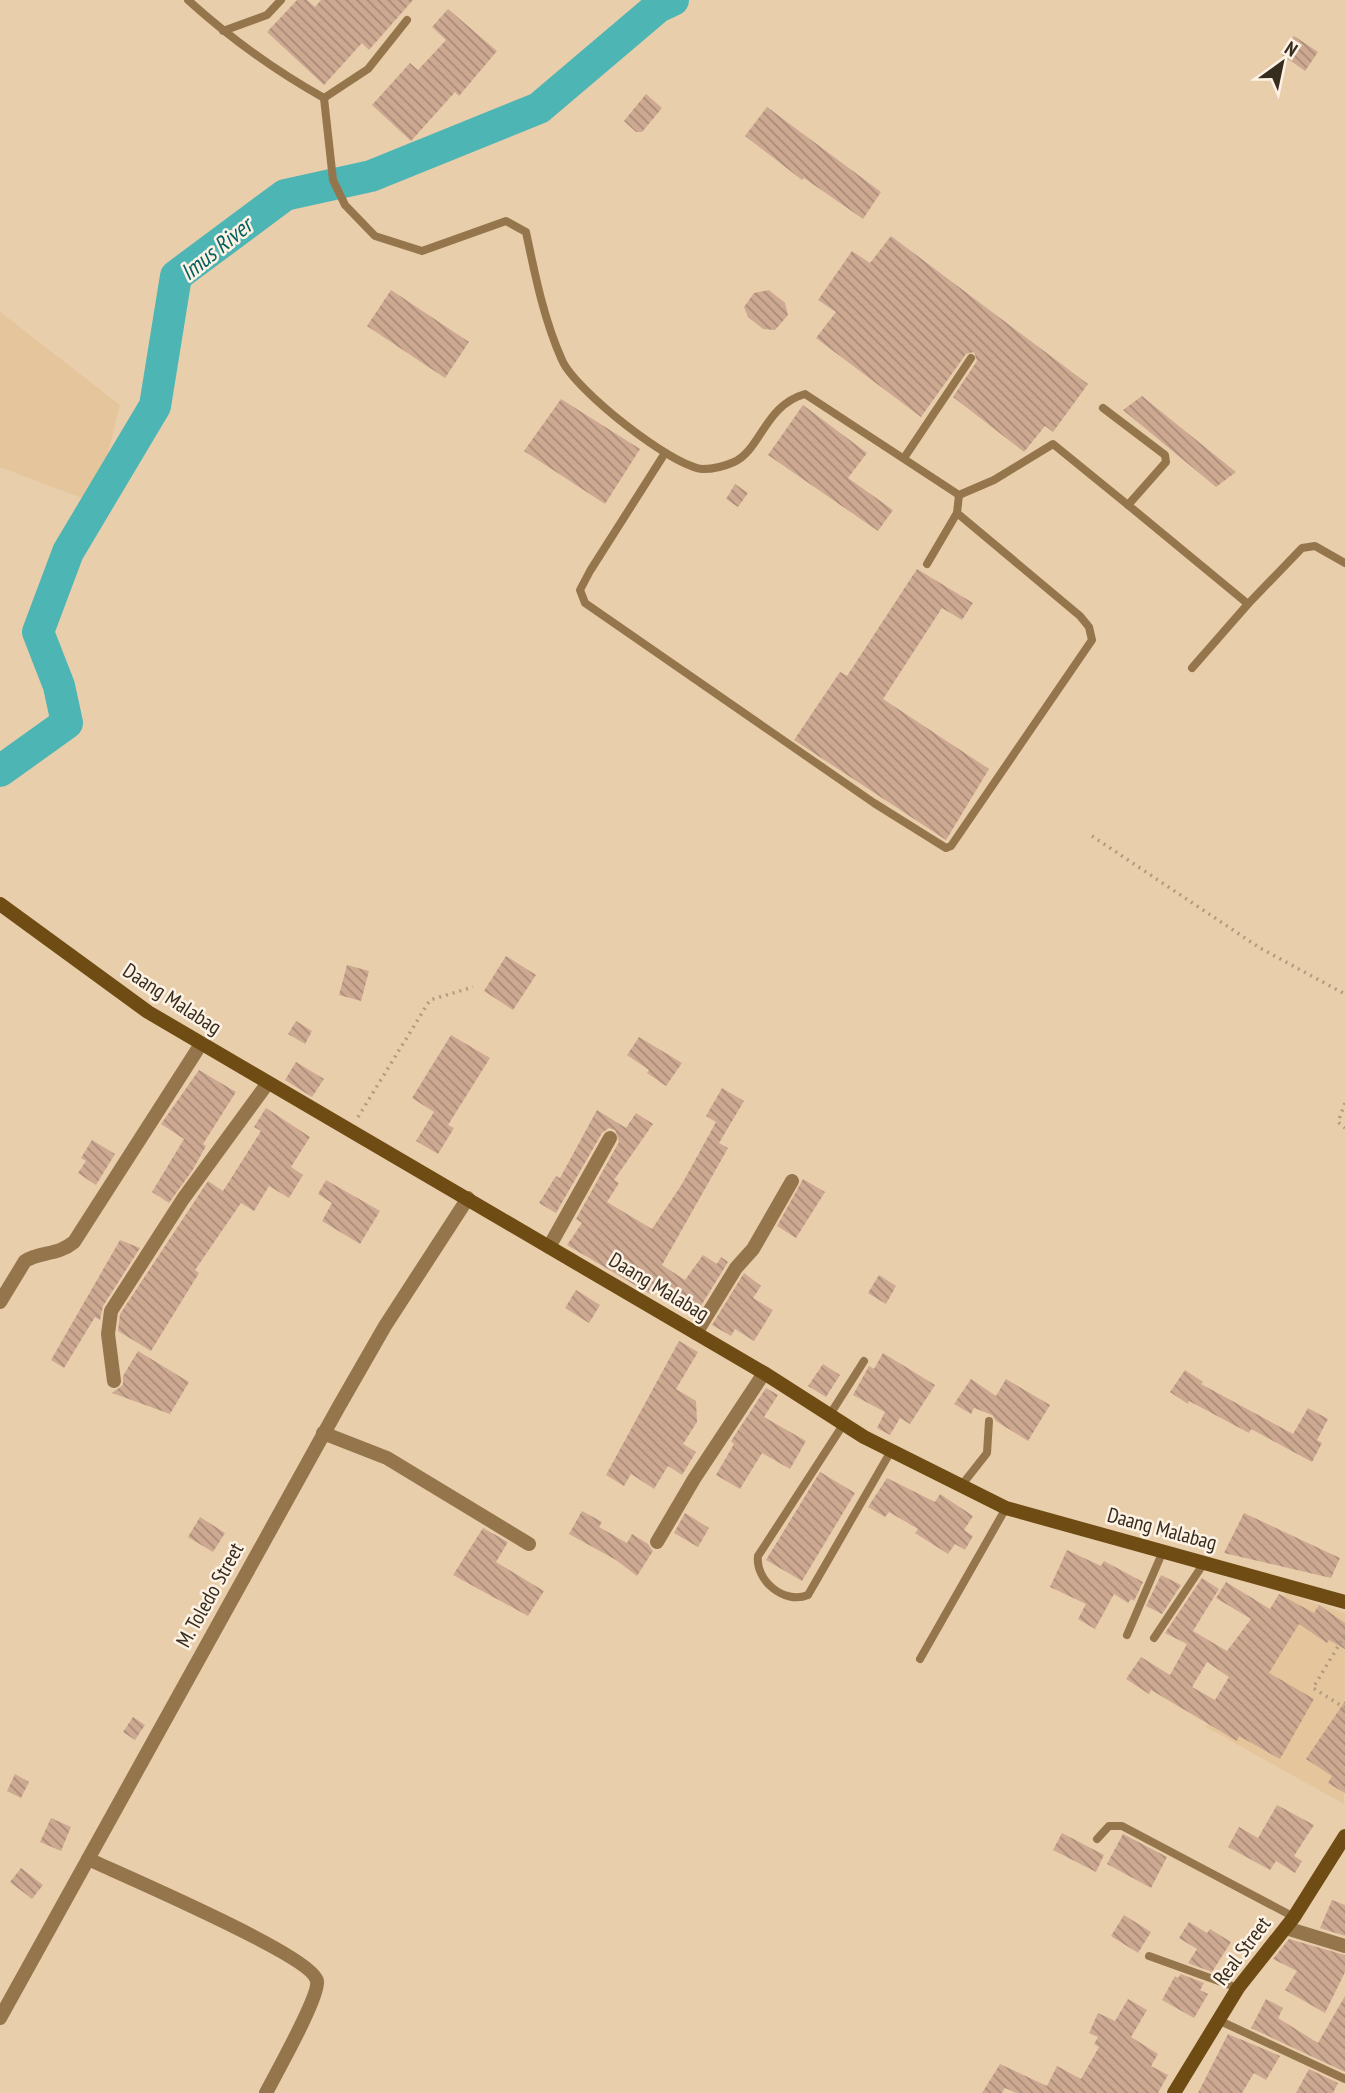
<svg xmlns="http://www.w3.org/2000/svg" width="1345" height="2093" font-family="'PT Sans Narrow',sans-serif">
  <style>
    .built { fill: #e4c59c }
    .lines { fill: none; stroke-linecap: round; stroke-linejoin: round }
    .river { stroke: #4db5b3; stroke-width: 32 }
    .building { fill: url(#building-back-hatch); fill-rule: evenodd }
    .path { stroke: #b09b7f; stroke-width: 3.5; stroke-dasharray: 2 5; stroke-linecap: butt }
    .lane { stroke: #95764c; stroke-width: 8 }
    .street { stroke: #95764c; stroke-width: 14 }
    .secondary { stroke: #6f4c13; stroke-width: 14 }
    .labels { text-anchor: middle; stroke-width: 5; stroke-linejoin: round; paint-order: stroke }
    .street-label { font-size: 21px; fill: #372d1f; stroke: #fdf2e4 }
    .water-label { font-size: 23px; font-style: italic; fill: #036160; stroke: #fdf2e4 }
  </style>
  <defs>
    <pattern id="building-back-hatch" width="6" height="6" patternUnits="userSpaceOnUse" patternTransform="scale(1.75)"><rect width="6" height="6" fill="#cea992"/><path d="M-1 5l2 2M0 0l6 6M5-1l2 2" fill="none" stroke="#a88a77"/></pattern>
  </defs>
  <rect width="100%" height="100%" fill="#e9ceac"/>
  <!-- built -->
  <g class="built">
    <path d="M0,312L120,405L95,503L0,467Z"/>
    <path d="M1285,1593L1345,1613L1344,1804L1206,1727Z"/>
  </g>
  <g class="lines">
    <!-- river -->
    <path class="river" d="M0,771L67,723L59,686L38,632L68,552L155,406L176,276L285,195L371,176L539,108L658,7L673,0"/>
  </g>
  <!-- building -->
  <g class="building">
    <path d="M297,0H307L315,7L321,0H413L369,50L362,43L324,85L267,32Z"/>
    <path d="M448,9L497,51L459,96L455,92L411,141L372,105L410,63L418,70L446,40L432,27Z"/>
    <path d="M1294,36L1318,52L1305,71L1281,54Z"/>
    <path d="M646,94L662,108L642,132H636L624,121Z"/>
    <path d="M767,107L881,192L863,219L804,178L802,180L745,136Z"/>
    <path d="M891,236L1088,384L1053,432L1045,426L1024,452L953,397L977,361L974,352L966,354L921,417L816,338L836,312L818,300L852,251L870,263Z"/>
    <path d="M391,290L469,342L445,378L367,326Z"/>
    <path d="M769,290L785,303L788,315L775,330L763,329L748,317L744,307L754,293Z"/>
    <path d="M1142,396L1185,431L1236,472L1216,487L1123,410Z"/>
    <path d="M561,399L640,449L605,504L524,451Z"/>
    <path d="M803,405L867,453L848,478L893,510L878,531L768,455Z"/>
    <path d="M735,484L748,493L738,507L726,499Z"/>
    <path d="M917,569L973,603L962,620L942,608L883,699L989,769L946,840L794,740L840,672L847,676Z"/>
    <path d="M506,956L536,975L513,1010L484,991Z"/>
    <path d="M347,965L369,971L361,1001L339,995Z"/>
    <path d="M296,1021L312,1031L305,1044L288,1034Z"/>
    <path d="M451,1035L490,1058L448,1125L454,1128L438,1154L416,1141L434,1112L412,1098Z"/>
    <path d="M639,1037L682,1063L666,1086L647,1073L649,1070L627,1055Z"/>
    <path d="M296,1062L324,1079L312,1097L285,1080Z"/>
    <path d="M199,1070L236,1092L203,1144L206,1146L192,1171L169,1203L152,1192L184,1139L161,1124Z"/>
    <path d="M722,1088L744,1101L719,1143L728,1148L662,1265L685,1280L703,1255L717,1264L721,1257L728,1262L696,1314L653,1288L650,1294L567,1245L582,1223L576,1219L619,1142L615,1130L609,1128L602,1133L556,1213L539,1203L556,1176L560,1178L597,1110L626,1128L636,1113L653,1124L614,1180L619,1183L607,1202L652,1229L682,1184L716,1122L706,1116Z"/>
    <path d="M266,1108L310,1137L291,1167L303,1175L289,1198L269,1186L254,1211L241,1203L195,1270L199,1273L151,1351L118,1331L120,1314L208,1181L223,1191L261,1131L254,1127Z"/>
    <path d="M92,1140L115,1154L96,1185L78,1173L86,1161L81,1158Z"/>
    <path d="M803,1179L825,1192L796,1238L777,1226Z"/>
    <path d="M326,1180L380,1211L360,1244L322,1221L332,1203L318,1194Z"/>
    <path d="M120,1240L140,1248L103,1306L100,1320L95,1317L64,1368L51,1360Z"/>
    <path d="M744,1273L761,1286L753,1298L773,1310L754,1341L735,1329L731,1336L712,1325Z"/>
    <path d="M879,1275L896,1286L886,1304L868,1293Z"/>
    <path d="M576,1290L600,1305L589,1323L565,1308Z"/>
    <path d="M679,1341L698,1352L676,1389L696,1401L697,1422L683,1444L696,1452L682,1475L668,1466L654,1489L631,1474L624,1486L606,1475Z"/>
    <path d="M138,1351L189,1382L170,1414L112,1393L123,1385V1376Z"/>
    <path d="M883,1353L935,1385L910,1424L900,1418L890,1435L877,1428L885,1412L853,1395L869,1366L874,1369Z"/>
    <path d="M823,1364L840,1375L826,1397L808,1386Z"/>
    <path d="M1185,1370L1203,1382L1201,1384L1293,1434L1308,1408L1328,1419L1317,1440L1322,1443L1312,1462L1251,1429L1249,1433L1189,1401L1188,1404L1170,1392Z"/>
    <path d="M971,1379L996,1396L1006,1379L1050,1405L1028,1441L996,1421L992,1415L974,1408L971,1414L954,1404Z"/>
    <path d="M766,1388L778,1395L764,1417L806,1441L790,1469L762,1453L740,1489L716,1475L734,1444L731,1441Z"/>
    <path d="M820,1472L855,1493L802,1581L766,1560Z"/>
    <path d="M887,1478L935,1502L940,1494L973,1516L964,1530L973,1536L965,1550L955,1544L948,1554L915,1533L918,1529L889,1512L885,1517L868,1507Z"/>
    <path d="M582,1511L602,1522L599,1527L627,1543L632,1534L648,1544L653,1551L637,1576L616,1560L569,1534Z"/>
    <path d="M685,1513L709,1528L698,1547L674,1533Z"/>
    <path d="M1244,1513L1340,1558L1331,1578L1224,1553Z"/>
    <path d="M200,1517L225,1533L213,1552L188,1537Z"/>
    <path d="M483,1528L508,1542L496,1562L544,1591L528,1616L453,1575Z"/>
    <path d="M1067,1550L1101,1566L1104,1561L1143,1582L1134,1601L1131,1599L1128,1603L1114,1594L1095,1629L1078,1619L1086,1604L1050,1587Z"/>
    <path d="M1161,1575L1181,1585L1162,1614L1146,1606Z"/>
    <path d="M1202,1578L1219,1589L1193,1631L1227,1651L1251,1619L1216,1598L1226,1582L1270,1609L1279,1594L1314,1613L1319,1605L1345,1623V1649L1329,1640L1327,1643L1299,1624L1269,1673L1314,1699L1280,1759L1239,1736L1237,1741L1151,1690L1149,1694L1126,1679L1141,1657L1170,1675L1187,1644L1165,1633ZM1207,1662L1229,1677L1215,1700L1192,1687Z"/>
    <path d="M1345,1701V1793L1328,1783L1332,1776L1306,1759Z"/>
    <path d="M133,1717L145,1725L135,1740L123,1732Z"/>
    <path d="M15,1774L29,1782L21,1798L7,1791Z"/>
    <path d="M1277,1805L1314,1825L1294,1856L1302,1861L1295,1873L1276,1861L1270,1870L1228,1847L1239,1827L1258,1838Z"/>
    <path d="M51,1818L71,1827L61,1851L40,1842Z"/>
    <path d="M1062,1833L1104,1855L1096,1872L1053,1850Z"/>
    <path d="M1123,1834L1167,1857L1151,1888L1107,1864Z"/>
    <path d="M21,1868L43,1885L32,1899L10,1882Z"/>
    <path d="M1332,1900L1345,1905V1936L1320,1928Z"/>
    <path d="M1124,1915L1151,1932L1138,1953L1111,1936Z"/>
    <path d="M1189,1922L1207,1933L1210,1929L1231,1942L1212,1972L1188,1963L1197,1949L1179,1938Z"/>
    <path d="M1289,1939L1345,1955V1972L1325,2013L1285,1990L1297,1971L1273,1959Z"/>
    <path d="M1181,1974L1204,1983L1200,1990L1208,1994L1194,2018L1162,2000L1175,1976L1178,1978Z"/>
    <path d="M1345,1996V2072L1251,2028L1266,1999L1283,2008L1278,2018L1318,2043Z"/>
    <path d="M1128,1999L1147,2010L1131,2037L1158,2054L1151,2066L1168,2075L1158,2093H1016L1005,2088L1002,2093H982L1000,2064L1047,2086L1057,2066L1081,2079L1099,2047L1094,2044L1098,2037L1089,2033L1098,2013L1115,2021Z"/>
    <path d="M1228,2034L1280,2056L1266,2080L1254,2073L1242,2093H1198Z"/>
    <path d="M1309,2069L1338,2083L1333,2093H1296Z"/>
  </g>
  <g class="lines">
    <!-- path -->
    <g class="path">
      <path d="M1092,836L1260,948L1345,994"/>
      <path d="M1345,1103L1338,1122L1345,1128"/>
      <path d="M358,1117L430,1000L473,987"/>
      <path d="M1345,1635L1313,1688L1345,1708"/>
    </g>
    <!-- lane -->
    <g class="lane">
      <path d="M188,0C231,39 274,70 324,98L333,180L345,205L375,236L422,251L506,221L526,232C535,275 544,320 562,360C574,389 672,467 703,469C713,469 725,466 734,462C760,451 765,405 805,394L959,495L994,480L1053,444L1128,505L1166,462L1165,455L1103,408"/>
      <path d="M223,31L267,15L281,0"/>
      <path d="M324,98L368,69L407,20"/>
      <path d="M665,453L590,571L580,590L585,603L874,803L946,848L951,846L1092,640L1089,627L1080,616L957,513L959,495"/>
      <path d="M904,458L971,358"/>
      <path d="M1128,505L1248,604L1192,668"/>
      <path d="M927,564L957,513"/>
      <path d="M1248,604L1302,548L1315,546L1345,563"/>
      <path d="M829,1416L864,1361"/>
      <path d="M843,1425L758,1556C755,1580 784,1605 808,1595L891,1451"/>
      <path d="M961,1486L987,1453L989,1421"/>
      <path d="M1127,1635L1163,1551"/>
      <path d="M1154,1638L1204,1563"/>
      <path d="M920,1659L1006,1508"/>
      <path d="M1097,1839L1109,1826H1122L1294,1917"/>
      <path d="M1149,1956L1238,1988"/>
      <path d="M1218,2020L1345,2079"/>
    </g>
    <!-- street -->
    <g class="street">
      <path d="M549,1247L610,1138"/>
      <path d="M0,1302L25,1261C40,1251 57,1256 74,1242L201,1044"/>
      <path d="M696,1333L736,1268L753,1249L792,1181"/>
      <path d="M114,1381L108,1334L111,1311L183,1199L267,1084"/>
      <path d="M323,1433L387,1458L529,1544"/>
      <path d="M657,1542L694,1479L764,1373"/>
      <path d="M88,1859C120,1874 313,1956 317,1981C320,1996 275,2075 266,2093"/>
      <path d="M1286,1928L1345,1946"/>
      <path d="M0,2018L338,1408L385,1326L468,1198"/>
    </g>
    <!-- secondary -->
    <g class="secondary">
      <path d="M0,904L148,1012L764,1373L864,1437L1006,1508L1345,1602"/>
      <path d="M1174,2093L1238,1988L1294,1917L1345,1836"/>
    </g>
  </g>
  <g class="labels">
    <!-- street labels -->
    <g class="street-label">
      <text transform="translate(172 999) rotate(33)" y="7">Daang Malabag</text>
      <text transform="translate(659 1287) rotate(31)" y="7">Daang Malabag</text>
      <text transform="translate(1162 1529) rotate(15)" y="7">Daang Malabag</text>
      <text transform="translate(210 1595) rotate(-61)" y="7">M. Toledo Street</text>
      <text transform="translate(1242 1951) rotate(-53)" y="7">Real Street</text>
    </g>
    <!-- water labels -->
    <g class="water-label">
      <text transform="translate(216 249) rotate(-39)" y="8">Imus River</text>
    </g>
  </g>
  <!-- north arrow -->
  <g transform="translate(1282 63) rotate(33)" stroke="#fdf2e4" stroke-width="5" paint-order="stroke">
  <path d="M0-5L12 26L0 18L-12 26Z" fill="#372d1f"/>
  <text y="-10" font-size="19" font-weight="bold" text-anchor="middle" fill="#372d1f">N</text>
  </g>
</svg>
